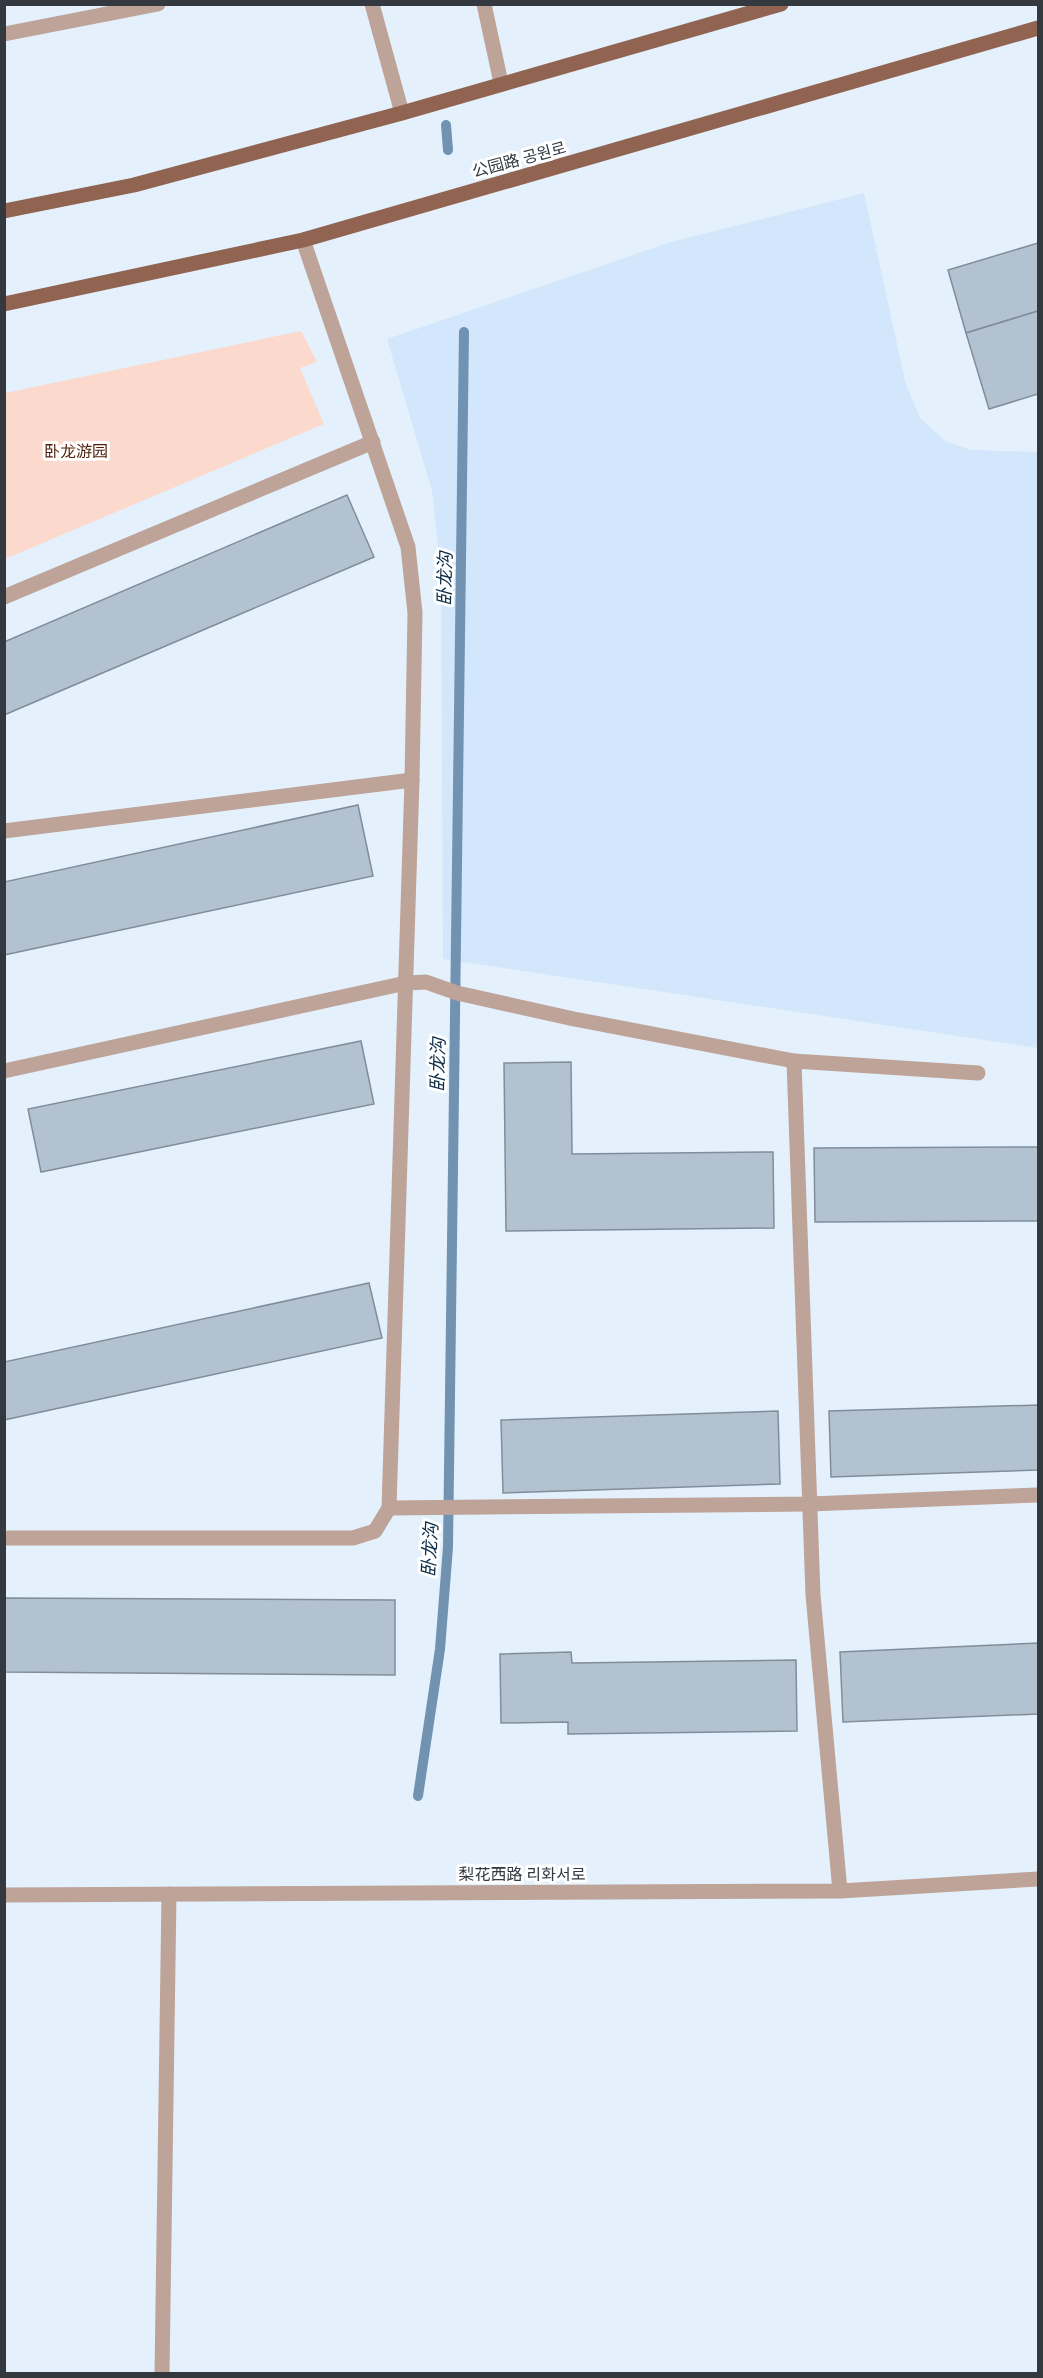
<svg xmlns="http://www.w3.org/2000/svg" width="1043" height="2378" font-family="'Nunito Sans','Noto Sans SC','Noto Sans KR',sans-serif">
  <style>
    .built { fill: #d2e7fc }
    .green { fill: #fbd9cd }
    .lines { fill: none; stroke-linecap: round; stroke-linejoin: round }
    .stream { stroke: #7192b0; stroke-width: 10 }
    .building { fill: #b3c2d0; stroke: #808d9b; stroke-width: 1.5 }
    .minor { stroke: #bea399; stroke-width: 15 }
    .major { stroke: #916452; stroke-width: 15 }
    .labels { text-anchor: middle; stroke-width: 6; stroke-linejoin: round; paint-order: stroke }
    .street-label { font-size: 16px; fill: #33393f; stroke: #fff }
    .park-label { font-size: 16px; fill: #511d05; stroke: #fff }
    .water-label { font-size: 18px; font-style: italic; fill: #0a2c48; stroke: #fff }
  </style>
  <rect width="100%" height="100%" fill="#e4f1fc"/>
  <!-- built -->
  <path class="built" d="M864,193L906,385L920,418L945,441L971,450L1038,452V1048L443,959L441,577L432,491L387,339L671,242Z"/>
  <!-- green -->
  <path class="green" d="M301,331L317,362L300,368L324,424L5,559V393Z"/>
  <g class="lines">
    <!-- stream -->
    <g class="stream">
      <path d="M446,125L448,150"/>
      <path d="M418,1796L440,1649L448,1547L464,332"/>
    </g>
  </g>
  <!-- building -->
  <g class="building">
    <path d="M1038,243V311L966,333L948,270Z"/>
    <path d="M1038,311V394L989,409L966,333Z"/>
    <path d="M347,495L374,557L4,715V642Z"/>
    <path d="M358,805L373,876L4,955V882Z"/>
    <path d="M361,1041L374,1104L41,1172L28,1109Z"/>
    <path d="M571,1062L572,1154L773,1152L774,1228L506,1231L504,1063Z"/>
    <path d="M1038,1147V1221L815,1222L814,1148Z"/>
    <path d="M369,1283L382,1338L4,1420V1362Z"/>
    <path d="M1038,1405V1470L831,1477L829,1411Z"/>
    <path d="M778,1411L780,1484L503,1493L501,1420Z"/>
    <path d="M4,1598L395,1600V1675L4,1672Z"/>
    <path d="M1038,1643V1714L843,1722L840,1652Z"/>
    <path d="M571,1652L572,1663L796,1660L797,1731L568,1734V1722L501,1723L500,1654Z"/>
  </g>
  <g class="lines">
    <!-- minor -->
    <g class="minor">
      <path d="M372,4L402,113"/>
      <path d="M484,4L501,83"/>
      <path d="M4,34L158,4"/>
      <path d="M4,597L373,442"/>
      <path d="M4,831L412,780"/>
      <path d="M794,1061L813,1595L840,1891"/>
      <path d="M4,1071L406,983L426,982L457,993L574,1019L794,1061L978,1073"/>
      <path d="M389,1508L810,1504L1038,1495"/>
      <path d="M4,1538H353L375,1531L389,1508L412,780L415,613L408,547L303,240"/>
      <path d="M4,1895L840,1891L1038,1879"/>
      <path d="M162,2374L169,1894"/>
    </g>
    <!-- major -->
    <g class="major">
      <path d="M4,211L134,185L402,113L781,4"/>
      <path d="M4,304L303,240L1038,28"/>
    </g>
  </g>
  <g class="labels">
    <!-- street labels -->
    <g class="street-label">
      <text transform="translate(519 159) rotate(-15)" y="6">公园路 공원로</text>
      <text x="522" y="1880">梨花西路 리화서로</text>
    </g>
    <!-- park labels -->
    <g class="park-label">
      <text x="76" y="457">卧龙游园</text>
    </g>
    <!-- water labels -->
    <g class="water-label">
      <text transform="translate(445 579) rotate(-89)" y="6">卧龙沟</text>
      <text transform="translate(438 1065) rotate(-89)" y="6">卧龙沟</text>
      <text transform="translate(430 1550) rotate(-87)" y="6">卧龙沟</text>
    </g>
  </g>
  <!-- border -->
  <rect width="1043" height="2378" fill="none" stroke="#33393f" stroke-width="12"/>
</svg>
